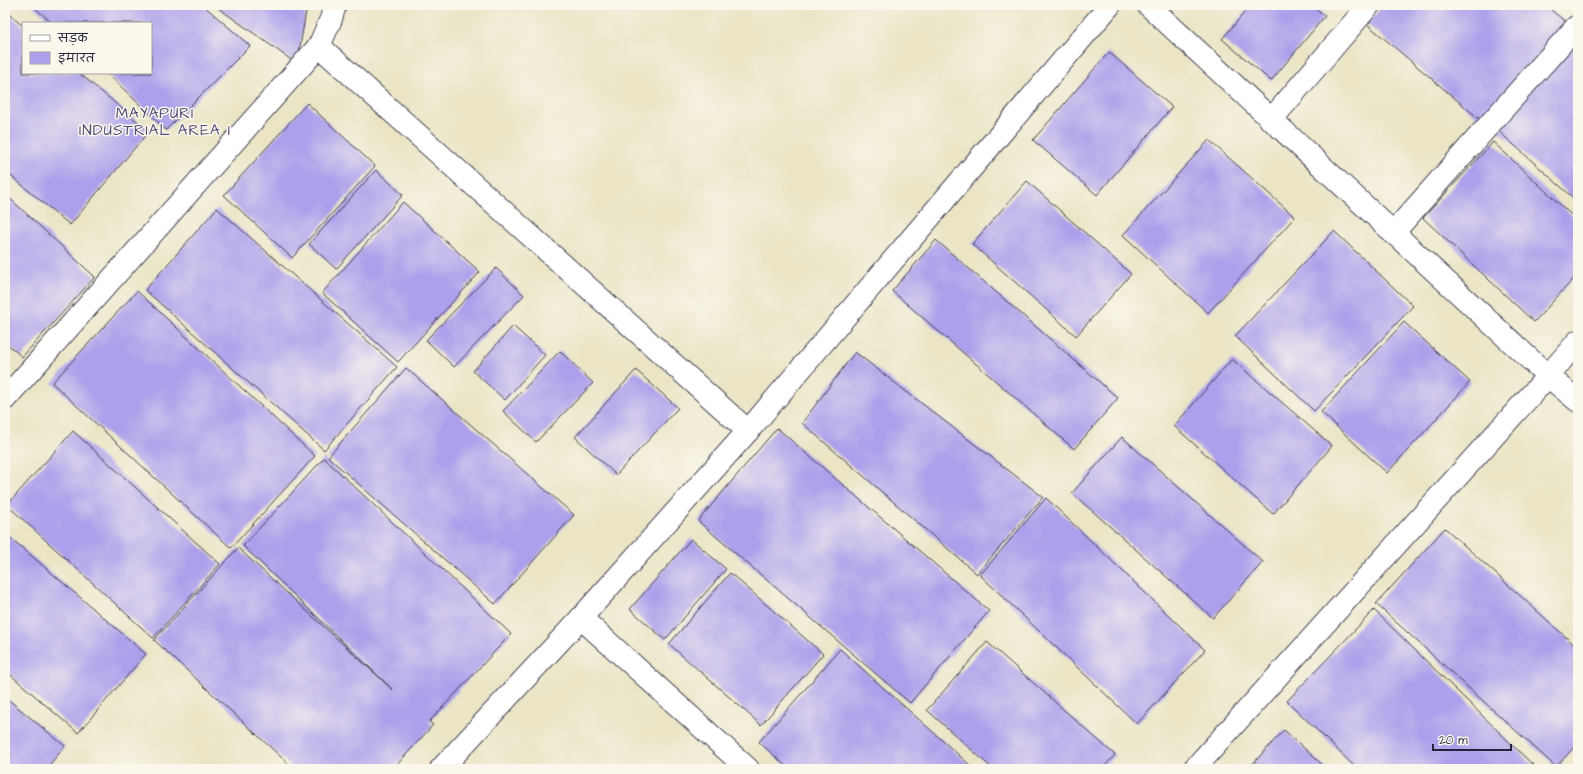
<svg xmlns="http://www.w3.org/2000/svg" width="1583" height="774" font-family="'Architects Daughter','Playpen Sans Deva',sans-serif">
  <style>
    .building { fill: #ac9feb }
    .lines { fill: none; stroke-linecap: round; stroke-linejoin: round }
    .minor-casing { stroke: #403f50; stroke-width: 24 }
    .minor { stroke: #fff; stroke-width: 22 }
    .labels { text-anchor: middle; stroke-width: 3; stroke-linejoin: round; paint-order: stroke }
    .neighbourhood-label { font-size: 15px; letter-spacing: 1px; fill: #524e79; stroke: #fbf7ec }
  </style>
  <rect width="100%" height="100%" fill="#fbf7ec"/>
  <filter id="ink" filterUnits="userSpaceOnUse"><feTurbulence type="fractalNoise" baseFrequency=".025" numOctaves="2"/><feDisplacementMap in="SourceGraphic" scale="8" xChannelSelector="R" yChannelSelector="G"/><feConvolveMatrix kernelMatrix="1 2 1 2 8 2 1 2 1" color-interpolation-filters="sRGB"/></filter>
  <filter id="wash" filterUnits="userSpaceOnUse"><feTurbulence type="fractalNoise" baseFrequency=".012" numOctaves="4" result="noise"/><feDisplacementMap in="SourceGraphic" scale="16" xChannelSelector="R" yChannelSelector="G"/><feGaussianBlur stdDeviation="0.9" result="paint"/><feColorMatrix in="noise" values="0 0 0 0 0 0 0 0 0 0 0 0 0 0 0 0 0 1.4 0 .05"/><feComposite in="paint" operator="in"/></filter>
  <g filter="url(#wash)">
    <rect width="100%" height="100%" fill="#ebe5c6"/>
    <g id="blocks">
      <!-- building -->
      <g class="building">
        <path d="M32,5H203L250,46L166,130L107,73H151V23H52Z"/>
        <path d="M214,5H307L297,64Z"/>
        <path d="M1251,5H1312L1325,16L1271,81L1222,39Z"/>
        <path d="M1383,5H1545L1567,23L1484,123L1367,24Z"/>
        <path d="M5,11L23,26V73H79L149,131L70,225L5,171Z"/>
        <path d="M1578,34V202L1495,128Z"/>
        <path d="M1109,52L1172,107L1097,195L1033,140Z"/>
        <path d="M307,103L375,166L292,258L224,195Z"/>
        <path d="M1209,140L1295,217L1208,313L1123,235Z"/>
        <path d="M1493,142L1578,221V274L1534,322L1423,218Z"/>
        <path d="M376,170L403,195L336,269L309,244Z"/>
        <path d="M1027,181L1131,274L1076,336L972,244Z"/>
        <path d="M5,194L95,277L22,357L5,342Z"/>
        <path d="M403,202L480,272L398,362L322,293Z"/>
        <path d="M217,208L397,367L324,450L145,290Z"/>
        <path d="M1334,231L1413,306L1314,411L1235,336Z"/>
        <path d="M936,240L1118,398L1074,449L892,291Z"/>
        <path d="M496,268L524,295L454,367L426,340Z"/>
        <path d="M137,291L315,456L231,548L52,383Z"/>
        <path d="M1404,322L1470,382L1387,473L1321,412Z"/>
        <path d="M513,326L545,355L505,400L473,371Z"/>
        <path d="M560,351L593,383L536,442L503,411Z"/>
        <path d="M855,352L1043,497L977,574L802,423Z"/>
        <path d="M1232,359L1332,446L1273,514L1174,426Z"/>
        <path d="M406,368L574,515L495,604L328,457Z"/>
        <path d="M636,370L678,408L616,475L575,437Z"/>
        <path d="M777,428L989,611L910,703L698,521Z"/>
        <path d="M73,431L220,564L153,638L7,505Z"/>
        <path d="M1122,437L1263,562L1213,618L1072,493Z"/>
        <path d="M324,458L511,634L429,722L433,725L393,769H294L154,640L238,548L393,690L243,546Z"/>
        <path d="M1046,498L1205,650L1137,724L980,575Z"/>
        <path d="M1445,528L1578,648V743L1556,767L1376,604Z"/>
        <path d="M5,533L146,654L78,733L5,670Z"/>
        <path d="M691,539L726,569L665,640L630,609Z"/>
        <path d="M730,573L823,654L761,725L669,644Z"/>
        <path d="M1374,610L1537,769H1357L1287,701Z"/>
        <path d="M987,642L1115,755L1102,769H993L927,710Z"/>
        <path d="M840,649L971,766L968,769H789L759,742Z"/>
        <path d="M5,697L65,746L46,769H5Z"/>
        <path d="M1284,730L1327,769H1248Z"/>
      </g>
    </g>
  </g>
  <g filter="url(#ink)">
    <use href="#blocks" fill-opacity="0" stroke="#403f50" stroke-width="1"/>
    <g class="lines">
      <defs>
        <g id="minor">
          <path d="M1148,5L1548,376L1578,401"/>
          <path d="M319,46L748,431"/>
          <path d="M1271,120L1369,5"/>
          <path d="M1393,233L1576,27"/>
          <path d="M5,399L319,46L331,19L335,5"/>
          <path d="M581,618L748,769"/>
          <path d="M441,769L581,618L748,431L1110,5"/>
          <path d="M1194,769L1548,376L1578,341"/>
        </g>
      </defs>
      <!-- minor casing -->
      <use href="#minor" class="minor-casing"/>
      <!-- minor -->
      <use href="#minor" class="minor"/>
    </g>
  </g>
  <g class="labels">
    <!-- neighbourhood labels -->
    <g class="neighbourhood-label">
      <text x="155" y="118">MAYAPURI<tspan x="155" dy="17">INDUSTRIAL AREA I</tspan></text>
    </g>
  </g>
  <!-- margin -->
  <rect width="1583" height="774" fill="none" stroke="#fbf7ec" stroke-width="20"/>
  <!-- legend -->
  <rect x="22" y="22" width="130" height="52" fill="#fbf7ec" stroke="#a4a2a5"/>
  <rect x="30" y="35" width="20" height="6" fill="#ffffff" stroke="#a4a2a5"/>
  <text x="58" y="42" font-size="12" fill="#22223b">सड़क</text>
  <rect x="30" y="52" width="20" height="12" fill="#ac9feb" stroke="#a4a2a5"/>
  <text x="58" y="62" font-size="12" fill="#22223b">इमारत</text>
  <!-- scale -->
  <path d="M1433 744v6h78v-6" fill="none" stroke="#22223b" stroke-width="2"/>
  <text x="1439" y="744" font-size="12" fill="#22223b" stroke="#fbf7ec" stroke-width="3" paint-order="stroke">20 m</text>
</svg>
